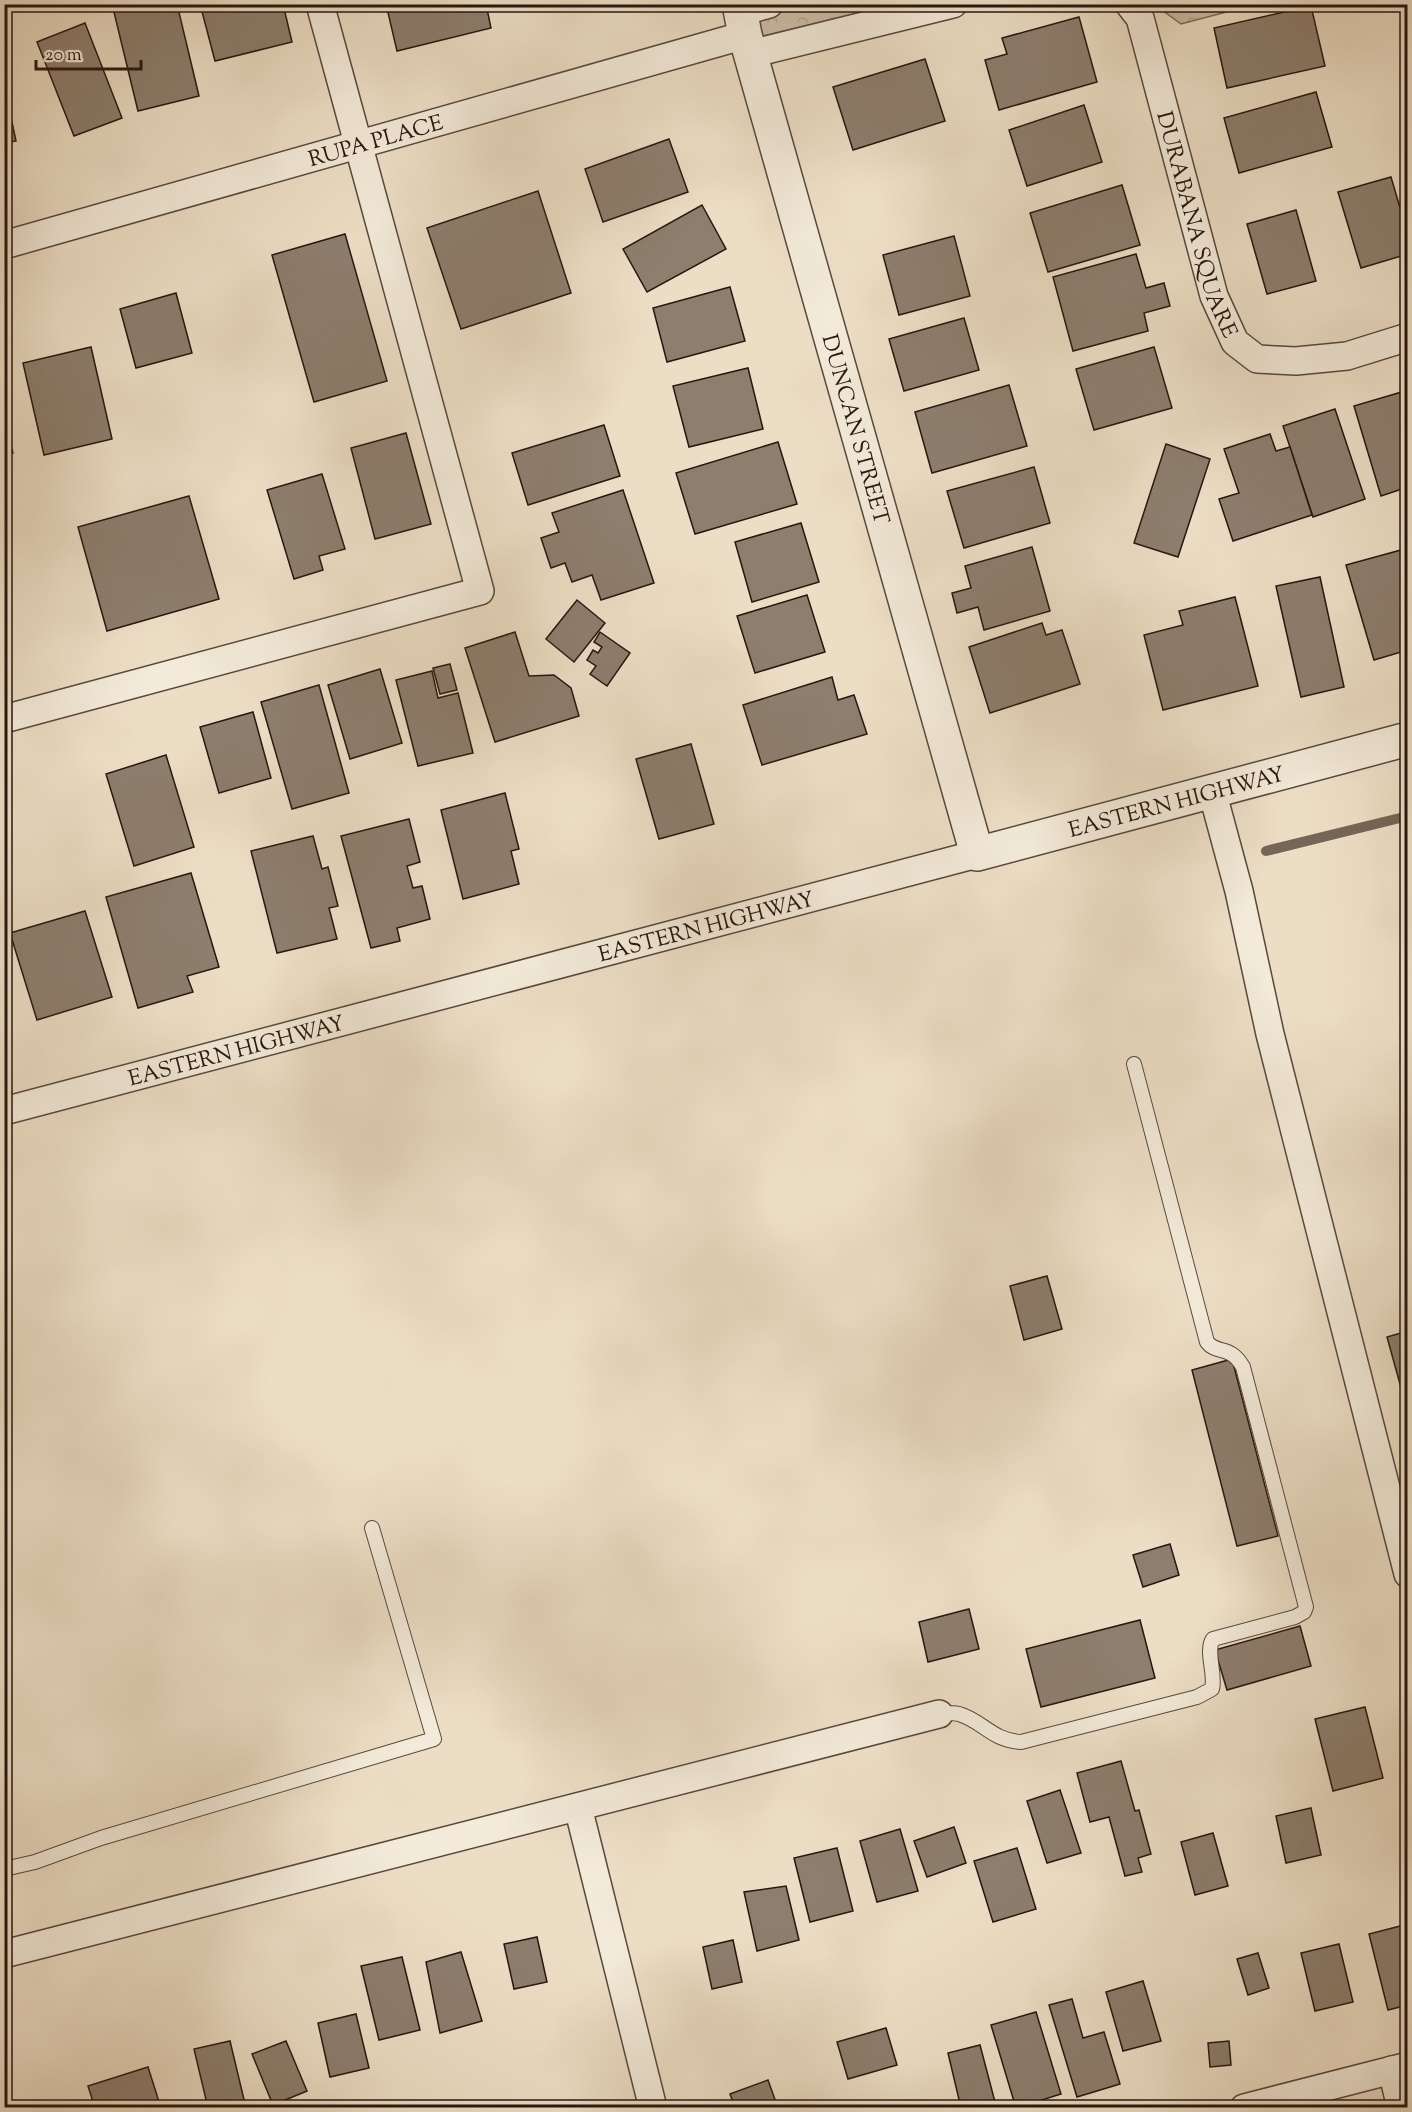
<svg xmlns="http://www.w3.org/2000/svg" width="1412" height="2112" font-family="'Sorts Mill Goudy',serif">
  <style>
    .park { fill: url(#park-crowns); stroke: #796a5b; stroke-width: 1.5 }
    .lines { fill: none; stroke-linecap: round; stroke-linejoin: round }
    .stream { stroke: #756657; stroke-width: 10 }
    .building { fill: #8d7e6e; stroke: #271710; stroke-width: 1.5 }
    .service-casing { stroke: #58493d; stroke-width: 16 }
    .minor-casing { stroke: #58493d; stroke-width: 30 }
    .tertiary-casing { stroke: #58493d; stroke-width: 36 }
    .service { stroke: #f3ead9; stroke-width: 14 }
    .minor { stroke: #f3ead9; stroke-width: 27 }
    .tertiary { stroke: #f3ead9; stroke-width: 33 }
    .labels { text-anchor: middle; stroke-width: 4.5; stroke-linejoin: round; paint-order: stroke }
    .street-label { font-size: 22px; fill: #271710; stroke: #f3ead9 }
  </style>
  <defs>
    <pattern id="park-crowns" width="20" height="18" patternUnits="userSpaceOnUse" patternTransform="scale(1.5)"><rect width="20" height="18" fill="#cbbca6"/><path d="M2 6a3 3 0 1 1 6 0M12 15a3 3 0 1 1 6 0" fill="none" stroke="#aea18e"/></pattern>
  </defs>
  <rect width="100%" height="100%" fill="#ecdec5"/>
  <filter id="stains"><feTurbulence type="fractalNoise" baseFrequency=".00333" numOctaves="4"/><feColorMatrix values="0 0 0 0 .2 0 0 0 0 .09 0 0 0 0 .02 0 0 0 .5 -.17"/></filter>
  <radialGradient id="worn" r=".72"><stop offset=".6" stop-color="#630" stop-opacity="0"/><stop offset="1" stop-color="#630" stop-opacity=".3"/></radialGradient>
  <!-- park -->
  <g class="park">
    <path d="M750,4L925,5L759,43Z"/>
    <path d="M1155,5H1253L1181,24Z"/>
  </g>
  <g class="lines">
    <!-- stream -->
    <path class="stream" d="M1266,851L1408,816"/>
  </g>
  <!-- building -->
  <g class="building">
    <path d="M112,4H177L199,96L138,111Z"/>
    <path d="M200,4H283L292,42L215,61Z"/>
    <path d="M386,4H486L491,28L397,51Z"/>
    <path d="M1311,6L1325,66L1227,88L1214,28Z"/>
    <path d="M1079,17L1097,82L999,110L985,60L1007,54L1002,38Z"/>
    <path d="M85,23L122,118L74,136L37,42Z"/>
    <path d="M925,59L945,121L853,150L833,87Z"/>
    <path d="M4,85L16,141L4,143Z"/>
    <path d="M1316,92L1332,147L1239,173L1224,118Z"/>
    <path d="M1084,105L1102,162L1027,186L1009,130Z"/>
    <path d="M669,139L688,192L603,222L585,169Z"/>
    <path d="M1391,177L1408,235V254L1361,268L1338,192Z"/>
    <path d="M1122,185L1140,245L1048,272L1030,213Z"/>
    <path d="M538,191L571,293L461,329L427,228Z"/>
    <path d="M702,205L726,249L647,292L623,249Z"/>
    <path d="M1296,210L1316,281L1267,294L1247,224Z"/>
    <path d="M345,234L387,381L314,402L272,255Z"/>
    <path d="M954,236L970,296L899,315L883,255Z"/>
    <path d="M1136,254L1146,288L1164,283L1170,306L1144,313L1148,331L1073,351L1053,277Z"/>
    <path d="M730,287L745,341L667,362L653,308Z"/>
    <path d="M176,293L192,353L136,368L120,309Z"/>
    <path d="M964,318L979,370L904,391L889,339Z"/>
    <path d="M91,347L112,439L44,455L23,363Z"/>
    <path d="M1154,347L1172,408L1094,430L1076,369Z"/>
    <path d="M748,368L763,429L689,447L673,386Z"/>
    <path d="M1009,385L1027,446L932,473L915,412Z"/>
    <path d="M1405,391L1408,400V487L1381,496L1354,406Z"/>
    <path d="M1335,409L1365,499L1313,517L1283,426Z"/>
    <path d="M4,421L13,453L4,455Z"/>
    <path d="M604,425L620,476L528,505L512,453Z"/>
    <path d="M406,433L431,524L375,539L351,448Z"/>
    <path d="M1270,434L1276,451L1290,447L1312,515L1233,541L1219,499L1239,493L1224,449Z"/>
    <path d="M778,442L797,504L695,534L676,473Z"/>
    <path d="M1166,444L1210,459L1178,557L1134,543Z"/>
    <path d="M1034,467L1050,523L964,548L947,491Z"/>
    <path d="M322,474L345,549L319,556L323,570L294,579L267,490Z"/>
    <path d="M623,490L654,583L601,600L592,575L572,582L565,563L551,568L541,538L559,532L552,513Z"/>
    <path d="M189,496L219,599L107,631L78,527Z"/>
    <path d="M801,523L819,582L752,602L735,542Z"/>
    <path d="M1032,547L1050,611L984,630L978,607L957,613L952,593L971,588L965,566Z"/>
    <path d="M1401,550L1408,571V650L1374,660L1346,565Z"/>
    <path d="M1320,577L1344,687L1301,697L1276,586Z"/>
    <path d="M807,595L825,652L755,673L737,616Z"/>
    <path d="M1235,597L1258,686L1163,710L1144,635L1183,625L1179,611Z"/>
    <path d="M577,600L605,623L574,662L546,639Z"/>
    <path d="M1042,623L1046,635L1062,630L1080,684L990,713L969,647Z"/>
    <path d="M515,632L529,676L554,675L571,688L579,716L495,742L465,648Z"/>
    <path d="M600,632L630,653L607,686L590,674L596,666L587,660L593,650L598,653L602,647L594,642Z"/>
    <path d="M450,664L457,690L440,694L433,668Z"/>
    <path d="M380,669L402,743L350,759L328,685Z"/>
    <path d="M432,671L438,698L458,693L473,753L418,766L396,680Z"/>
    <path d="M832,677L838,700L854,695L867,734L762,765L743,705Z"/>
    <path d="M319,685L349,793L292,809L261,702Z"/>
    <path d="M253,712L271,778L219,793L200,727Z"/>
    <path d="M691,744L714,824L659,839L636,759Z"/>
    <path d="M166,755L194,847L134,866L106,774Z"/>
    <path d="M505,793L519,849L511,851L519,884L463,899L441,810Z"/>
    <path d="M409,819L420,862L407,866L413,888L422,886L430,919L397,928L400,941L371,948L341,836Z"/>
    <path d="M313,836L322,869L328,867L338,906L329,908L337,939L277,953L251,851Z"/>
    <path d="M191,873L219,967L187,976L193,992L138,1008L106,897Z"/>
    <path d="M85,911L112,997L37,1020L10,933Z"/>
    <path d="M1047,1276L1062,1329L1024,1340L1010,1286Z"/>
    <path d="M1408,1331V1413L1387,1337Z"/>
    <path d="M1232,1359L1278,1536L1237,1546L1192,1370Z"/>
    <path d="M1170,1544L1179,1575L1143,1587L1133,1555Z"/>
    <path d="M969,1609L979,1649L928,1662L919,1622Z"/>
    <path d="M1140,1620L1155,1678L1041,1707L1026,1649Z"/>
    <path d="M1300,1626L1311,1666L1227,1690L1215,1650Z"/>
    <path d="M1365,1707L1383,1778L1333,1791L1315,1719Z"/>
    <path d="M1121,1761L1135,1811L1139,1810L1151,1854L1138,1858L1142,1872L1125,1876L1109,1817L1090,1822L1077,1773Z"/>
    <path d="M1060,1790L1081,1853L1047,1863L1027,1801Z"/>
    <path d="M1311,1808L1321,1855L1286,1863L1276,1816Z"/>
    <path d="M954,1827L966,1863L927,1877L914,1841Z"/>
    <path d="M900,1829L918,1891L877,1902L860,1841Z"/>
    <path d="M1213,1833L1228,1886L1195,1895L1181,1842Z"/>
    <path d="M837,1848L853,1911L810,1922L794,1858Z"/>
    <path d="M1017,1848L1036,1909L993,1922L974,1861Z"/>
    <path d="M786,1886L799,1940L757,1951L744,1892Z"/>
    <path d="M1408,1924V2005L1388,2010L1369,1934Z"/>
    <path d="M537,1937L547,1982L514,1989L504,1944Z"/>
    <path d="M733,1940L742,1982L712,1989L703,1947Z"/>
    <path d="M1339,1944L1353,2002L1315,2011L1301,1953Z"/>
    <path d="M461,1952L482,2021L440,2033L426,1962Z"/>
    <path d="M1258,1953L1269,1988L1248,1995L1237,1959Z"/>
    <path d="M402,1957L420,2030L379,2040L361,1966Z"/>
    <path d="M1143,1981L1161,2041L1123,2051L1106,1992Z"/>
    <path d="M1072,1999L1083,2038L1104,2032L1120,2084L1077,2097L1049,2005Z"/>
    <path d="M1036,2012L1061,2094L1016,2108L991,2025Z"/>
    <path d="M356,2014L369,2068L330,2077L318,2023Z"/>
    <path d="M886,2028L897,2065L848,2079L837,2042Z"/>
    <path d="M230,2041L246,2108H208L194,2049Z"/>
    <path d="M286,2041L307,2091L273,2105L252,2054Z"/>
    <path d="M1229,2041L1231,2065L1210,2067L1208,2043Z"/>
    <path d="M980,2045L995,2102L972,2108H961L948,2053Z"/>
    <path d="M148,2067L161,2108H95L88,2086Z"/>
    <path d="M768,2080L778,2108H735L730,2094Z"/>
  </g>
  <g class="lines">
    <defs>
      <g id="service">
        <path d="M939,1714C945,1714 953,1712 959,1714C983,1721 991,1740 1021,1742L1197,1697L1212,1689C1216,1674 1205,1651 1213,1639L1295,1617L1304,1612L1306,1607L1243,1367C1230,1344 1217,1355 1207,1342L1134,1064"/>
        <path d="M4,1869L35,1862L101,1838L434,1739L372,1528"/>
      </g>
      <g id="minor">
        <path id="s1" d="M1129,4L1140,18L1214,296L1235,342L1257,359L1296,361L1347,356L1408,337"/>
        <path d="M741,12L769,4"/>
        <path d="M750,54L953,4"/>
        <path id="s2" d="M4,245L745,35"/>
        <path d="M4,719L480,591L320,4"/>
        <path d="M1212,791L1239,891L1270,1034L1408,1574"/>
        <path id="s3" d="M4,1111L977,854"/>
        <path d="M578,1807L653,2108"/>
        <path d="M4,1954L939,1714"/>
        <path d="M1392,2070L1401,2108"/>
        <path d="M1244,2108L1408,2066"/>
      </g>
      <g id="tertiary">
        <path id="s4" d="M739,4L745,35L977,854L1408,739"/>
      </g>
    </defs>
    <!-- service casing -->
    <use href="#service" class="service-casing"/>
    <!-- minor casing -->
    <use href="#minor" class="minor-casing"/>
    <!-- tertiary casing -->
    <use href="#tertiary" class="tertiary-casing"/>
    <!-- service -->
    <use href="#service" class="service"/>
    <!-- minor -->
    <use href="#minor" class="minor"/>
    <!-- tertiary -->
    <use href="#tertiary" class="tertiary"/>
  </g>
  <g class="labels">
    <!-- street labels -->
    <g class="street-label">
      <text dy="8" stroke="none"><textPath href="#s2" startOffset="386">RUPA PLACE</textPath></text>
      <text dy="8" stroke="none"><textPath href="#s1" startOffset="232">DURABANA SQUARE</textPath></text>
      <text dy="8" stroke="none"><textPath href="#s4" startOffset="441">DUNCAN STREET</textPath></text>
      <text dy="8" stroke="none"><textPath href="#s4" startOffset="1089">EASTERN HIGHWAY</textPath></text>
      <text dy="8" stroke="none"><textPath href="#s3" startOffset="726">EASTERN HIGHWAY</textPath></text>
      <text dy="8" stroke="none"><textPath href="#s3" startOffset="240">EASTERN HIGHWAY</textPath></text>
    </g>
  </g>
  <!-- margin -->
  <rect width="1412" height="2112" fill="none" stroke="#ecdec5" stroke-width="24"/>
  <rect x="6" y="6" width="1400" height="2100" fill="none" stroke="#271710" stroke-width="3"/>
  <rect x="12" y="12" width="1388" height="2088" fill="none" stroke="#271710" stroke-width="1.5"/>
  <!-- scale -->
  <path d="M36 60v9h105v-9" fill="none" stroke="#271710" stroke-width="3"/>
  <text x="45" y="60" font-size="18" fill="#271710" stroke="#f3ead9" stroke-width="4.5" paint-order="stroke">20 m</text>
  <rect width="100%" height="100%" filter="url(#stains)"/>
  <rect width="100%" height="100%" fill="url(#worn)"/>
</svg>
